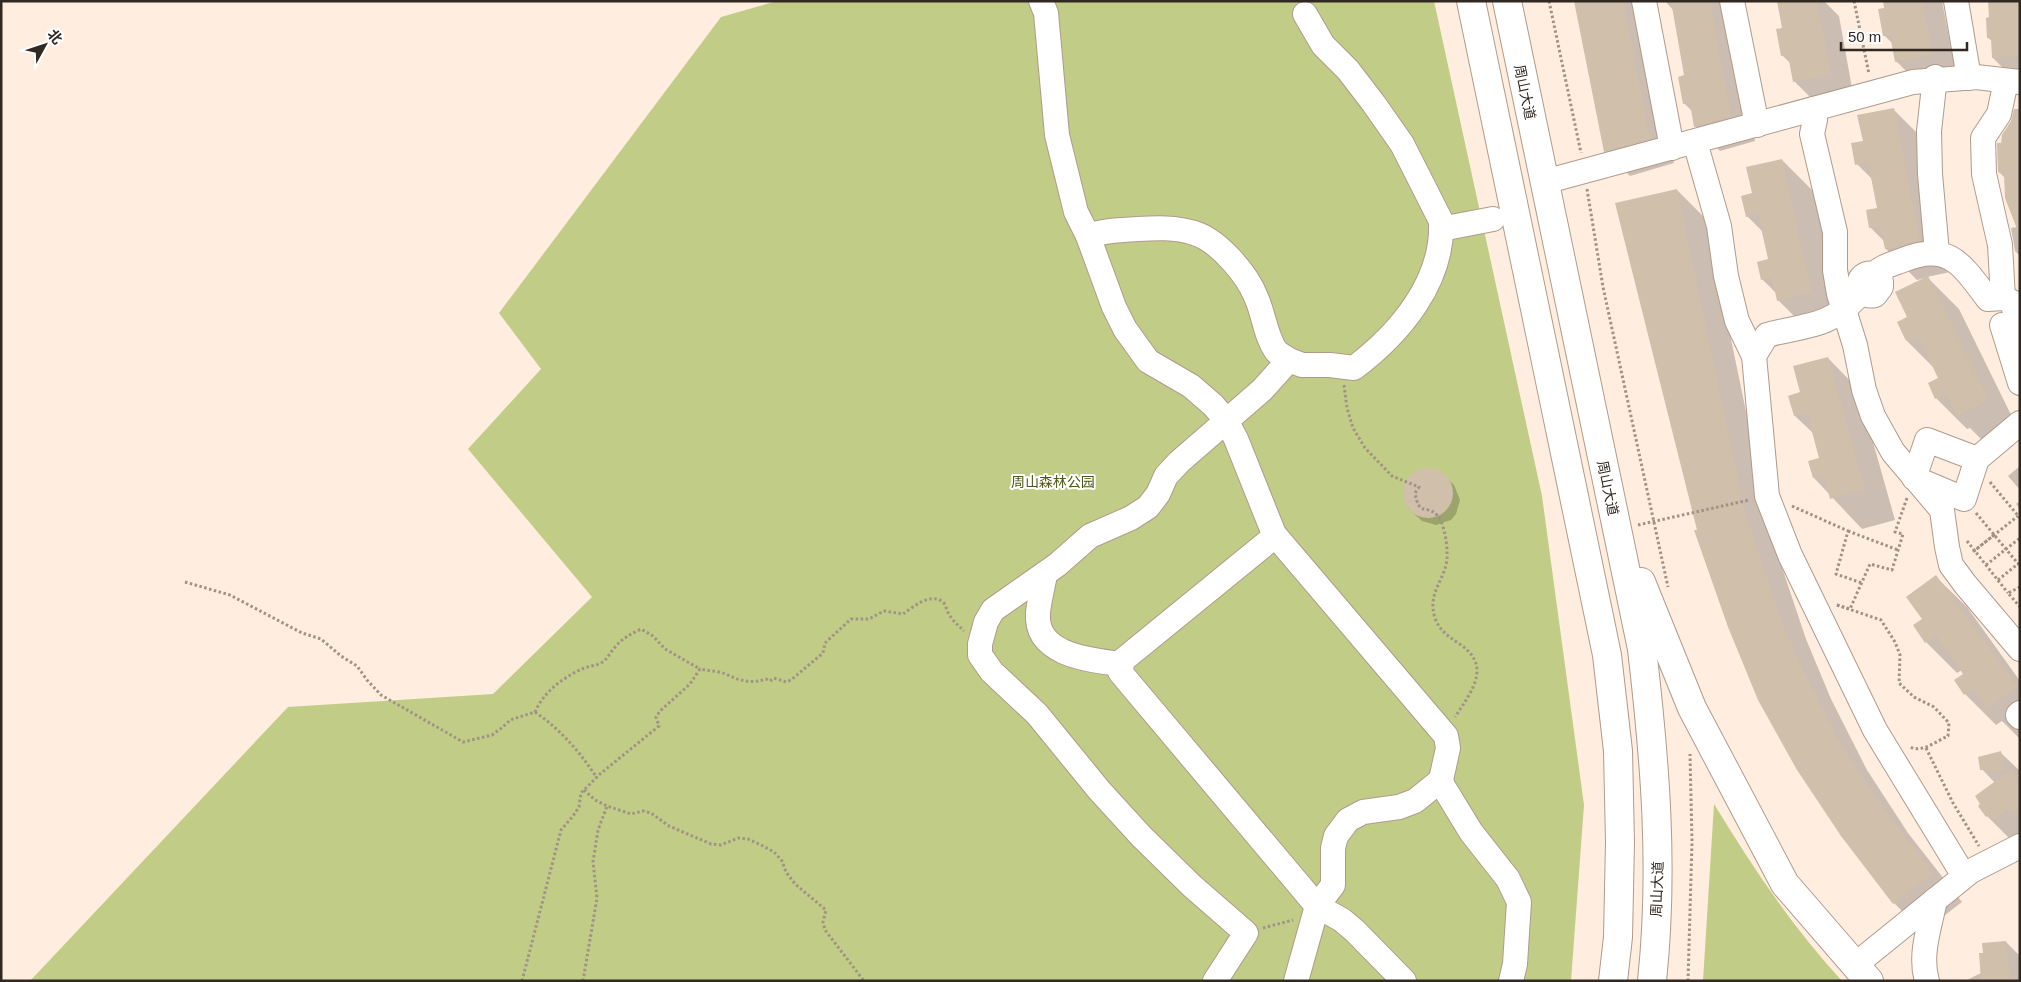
<svg xmlns="http://www.w3.org/2000/svg" width="2021" height="982" font-family="Helvetica,'Noto Sans SC',sans-serif">
  <style>
    .green { fill: #c1cd86 }
    .shadow { fill: #0003 }
    .building { fill: #d0bfaa }
    .lines { fill: none; stroke-linecap: round; stroke-linejoin: round }
    .minor-casing { stroke: #b09b8b; stroke-width: 26 }
    .major-casing { stroke: #b09b8b; stroke-width: 30 }
    .path { stroke: #a09287; stroke-width: 3; stroke-dasharray: 2.5 2.5; stroke-linecap: butt }
    .minor { stroke: #fff; stroke-width: 24 }
    .major { stroke: #fff; stroke-width: 28 }
    .labels { text-anchor: middle; stroke-width: 4; stroke-linejoin: round; paint-order: stroke }
    .street-label { font-size: 14px; fill: #312822; stroke: #fff }
    .park-label { font-size: 14px; fill: #4f5716; stroke: #fff }
  </style>
  <rect width="100%" height="100%" fill="#ffeddf"/>
  <!-- green -->
  <g class="green">
    <path d="M777,1H1434L1542,496L1584,805L1571,981H30L288,707L493,694L592,597L468,449L541,369L499,313L721,17Z"/>
    <path d="M1714,804C1752,866 1792,927 1842,981H1703Z"/>
  </g>
  <!-- shadow -->
  <g class="shadow">
    <path d="M1576,1H1642L1674,163L1630,176L1605,151Z"/>
    <path d="M1665,1H1729L1755,141L1720,151L1695,126L1693,112L1684,103L1686,76L1674,11Z"/>
    <path d="M1779,1H1824L1839,16L1854,99L1819,106L1794,81L1791,64L1782,55L1784,28Z"/>
    <path d="M1884,1H1942L1957,79L1921,86L1896,61L1893,44L1884,35L1886,9Z"/>
    <path d="M2020,1V82L2018,83L1993,58L1992,41L1988,38L1990,18Z"/>
    <path d="M1893,109L1924,140L1950,272L1927,277L1959,309L2019,431L1988,446L1970,428L1967,429L1936,398L1929,383L1940,378L1935,369L1907,341L1909,317L1925,278L1917,280L1886,249L1885,242L1870,227L1879,209L1873,180L1857,164L1864,142Z"/>
    <path d="M2020,110V256L2015,251L2011,228L2017,227L2005,178L1999,172L2003,144Z"/>
    <path d="M1782,160L1813,191L1843,324L1809,331L1778,300L1777,294L1762,279L1770,260L1764,233L1747,216Z"/>
    <path d="M1677,190L1706,219L1769,522L1767,523L1806,639L1831,699L1867,770L1908,833L1962,902L1923,932L1894,903L1842,836L1698,530Z"/>
    <path d="M1828,358L1858,389L1895,520L1862,529L1814,478L1821,459L1814,434L1795,416L1801,393Z"/>
    <path d="M2020,466V490L2008,476Z"/>
    <path d="M1424,470L1440,472L1454,485L1460,500L1456,514L1451,520L1436,525L1422,521L1408,508L1404,493L1405,485L1416,473Z"/>
    <path d="M2020,501V509L2016,504Z"/>
    <path d="M1936,577L1967,607L2020,681L2019,738L2002,721L1996,725L1965,694L1955,681L1965,674L1962,670L1957,673L1926,642L1914,626L1924,619Z"/>
    <path d="M2001,753L2020,771V846L2018,847L1987,816L1995,783L1982,769Z"/>
    <path d="M2006,942L2020,956V981H1965L1981,973Z"/>
  </g>
  <!-- building -->
  <g class="building">
    <path d="M1574,1H1623L1650,139L1604,152Z"/>
    <path d="M1671,1H1710L1731,117L1694,127L1690,103L1683,104L1678,77L1684,75Z"/>
    <path d="M1777,1H1817L1831,75L1793,82L1788,55L1781,56L1776,29L1782,28Z"/>
    <path d="M1883,1H1922L1933,55L1895,62L1890,35L1883,36L1878,9L1884,8Z"/>
    <path d="M1988,1H2020V56L1992,58L1991,38H1987L1986,18L1989,17Z"/>
    <path d="M1894,108L1920,241L1885,249L1880,226L1869,228L1866,210L1877,208L1868,162L1855,165L1851,143L1863,141L1857,115Z"/>
    <path d="M2014,109H2020L2019,234L2005,198L2004,174L1998,172L1997,143H2001L2002,135L2011,121Z"/>
    <path d="M1782,159L1812,293L1777,301L1772,277L1761,280L1757,262L1768,259L1758,214L1746,217L1741,196L1752,193L1746,167Z"/>
    <path d="M1677,189L1741,493L1739,494L1777,609L1802,669L1838,740L1879,802L1933,873L1893,904L1841,836L1797,770L1758,700L1728,627L1694,530H1697L1615,203Z"/>
    <path d="M1928,276L1989,400L1956,416L1946,394L1935,399L1928,383L1938,378L1918,336L1906,341L1897,322L1907,317L1895,292Z"/>
    <path d="M1828,357L1865,489L1830,499L1824,476L1813,478L1808,461L1819,458L1807,413L1794,416L1788,396L1800,392L1793,366Z"/>
    <circle cx="1428" cy="493" r="25"/>
    <path d="M1936,575L2017,687L1987,708L1973,688L1964,695L1954,680L1963,674L1936,635L1925,643L1913,625L1922,619L1906,597Z"/>
    <path d="M2001,751L2006,771L1980,770L1978,757Z"/>
    <path d="M2012,769L2020,790V815L2008,809L1994,821L1989,815L1986,817L1978,806L1980,804L1975,796Z"/>
    <path d="M2006,941L2010,981H1981L1979,953H1983L1982,943Z"/>
  </g>
  <g class="lines">
    <defs>
      <g id="minor">
        <path d="M1041,1L1046,13L1057,135L1076,212L1088,236L1114,307L1125,329L1148,361L1191,386L1213,405L1226,420L1236,439L1274,534L1446,736L1448,748L1441,780L1443,786L1471,832L1508,879L1519,902L1515,964L1511,981"/>
        <path d="M1644,1L1672,148"/>
        <path d="M1732,1L1757,125"/>
        <path d="M1956,1L1969,78"/>
        <path d="M1935,77L1929,131L1930,174L1937,253"/>
        <path d="M1813,109L1815,120L1812,134L1835,232V270L1839,294L1855,345L1864,390L1873,416L1893,452L1942,510L1947,547L1951,565L1965,584L2020,649"/>
        <path d="M1695,142L1719,226L1726,276L1737,321L1754,356L1767,496L1790,555L1875,730L1964,876"/>
        <path d="M1544,182L1913,82L1976,77L2020,82"/>
        <path d="M1441,229L1493,219"/>
        <path d="M1088,236C1104,230 1121,230 1137,229C1156,228 1176,227 1194,233C1218,240 1247,274 1256,297C1264,314 1265,335 1276,351C1279,354 1285,357 1289,360"/>
        <path d="M1875,274L1881,281V287L1875,295C1854,300 1854,269 1875,274C1882,266 1893,264 1903,260C1949,241 1962,265 1988,299L2003,298L2012,302L2015,312L2014,324L2020,328"/>
        <path d="M2003,298L2000,245L1984,174L1983,138L1999,114L2006,81"/>
        <path d="M2002,325L2020,383"/>
        <path d="M1754,356L1767,335C1803,325 1828,328 1855,299"/>
        <path d="M1977,459L1927,440L1914,478L1964,499L1977,459L2020,423"/>
        <path d="M1275,536L1123,660L1120,672L1317,906L1333,885V848L1336,836L1348,820L1363,812L1399,807L1415,801L1441,780"/>
        <path d="M1045,574C1043,587 1039,600 1038,613C1035,656 1091,660 1121,664"/>
        <path d="M2020,713L2018,715L2020,717"/>
        <path d="M1855,965L1971,871L2020,846"/>
        <path d="M1215,981L1246,933L1192,886L1141,836L1099,790L1037,714L992,672L980,655V644L986,622L993,610L1057,565L1090,536L1131,518L1148,507L1158,494L1166,476L1179,462L1262,390L1289,360L1302,365H1330L1354,368C1399,334 1444,282 1441,221L1402,144L1374,104L1348,70L1323,45L1305,14"/>
        <path d="M1296,981L1317,906L1342,920L1355,931L1404,981"/>
        <path d="M1927,981C1919,955 1930,925 1935,900"/>
      </g>
      <g id="major">
        <path d="M1471,1L1607,655L1618,751L1620,842L1618,937L1613,981"/>
        <path d="M1507,1L1642,649C1655,761 1664,868 1652,981"/>
        <path d="M1641,582L1692,708L1785,884L1869,981"/>
      </g>
    </defs>
    <!-- minor casing -->
    <use href="#minor" class="minor-casing"/>
    <!-- major casing -->
    <use href="#major" class="major-casing"/>
    <!-- path -->
    <g class="path">
      <path d="M1549,1L1581,153"/>
      <path d="M1854,1L1869,74"/>
      <path d="M1587,189L1603,287L1668,587"/>
      <path d="M1344,385L1347,408L1353,428L1365,448L1392,476L1419,487L1415,493C1419,517 1426,504 1437,515C1444,523 1447,542 1447,552C1449,578 1426,590 1435,618C1439,630 1448,636 1458,643C1493,665 1472,691 1455,717"/>
      <path d="M1990,482L2020,518"/>
      <path d="M1792,506L1848,531L1836,574L1862,583"/>
      <path d="M1976,513L2020,566"/>
      <path d="M1638,525L1749,500"/>
      <path d="M1848,531L1898,550"/>
      <path d="M1994,535L1974,551L2018,516"/>
      <path d="M1967,541L2008,593"/>
      <path d="M1986,565L2020,538"/>
      <path d="M1998,580L2019,563"/>
      <path d="M185,582L230,595L302,633L321,639L341,656L357,666L367,680L381,695L463,742L492,735L503,727L510,720L535,712C544,692 562,678 582,669C588,666 595,666 601,663C608,659 610,652 616,646C623,638 631,634 641,629L653,636L665,649L700,669"/>
      <path d="M2020,587L2008,593L2020,607"/>
      <path d="M1837,605L1850,609L1870,564L1892,570L1903,534L1895,532L1907,498"/>
      <path d="M1837,605L1881,620L1895,642L1900,655L1899,683L1914,697L1934,707L1949,723L1948,736C1936,741 1923,753 1910,747"/>
      <path d="M535,712C560,729 580,752 597,778"/>
      <path d="M1926,748L1953,803L1979,846"/>
      <path d="M584,790L595,800L607,806L631,814L643,811L651,813L669,826L711,844L721,845L738,838L748,839L763,846L774,852L782,861L786,872L795,884L826,910L823,922L825,930L864,981"/>
      <path d="M1263,928L1293,920"/>
      <path d="M522,981L561,830L573,816L579,807L581,793L600,774L659,726L656,717L660,711L690,684L700,669C709,671 720,671 728,675C740,681 752,684 766,679L770,681L774,678L786,682L791,680L823,653L825,643L851,619H869L884,611L903,614C913,607 930,592 943,602C946,605 947,612 950,616C954,622 959,626 964,631"/>
      <path d="M583,981L597,898L593,862L598,830L607,806"/>
      <path d="M1688,981L1692,842L1690,754"/>
    </g>
    <!-- minor -->
    <use href="#minor" class="minor"/>
    <!-- major -->
    <use href="#major" class="major"/>
  </g>
  <g class="labels">
    <!-- street labels -->
    <g class="street-label">
      <text transform="translate(1525 92) rotate(78)" y="5">周山大道</text>
      <text transform="translate(1608 488) rotate(78)" y="5">周山大道</text>
      <text transform="translate(1657 889) rotate(-88)" y="5">周山大道</text>
    </g>
    <!-- park labels -->
    <g class="park-label">
      <text x="1053" y="487">周山森林公园</text>
    </g>
  </g>
  <!-- border -->
  <rect width="2021" height="982" fill="none" stroke="#312822" stroke-width="5"/>
  <!-- north arrow -->
  <g transform="translate(45 45) rotate(50)" stroke="#ffffff" stroke-width="4" paint-order="stroke">
  <path d="M0-4L9 19L0 12L-9 19Z" fill="#312822"/>
  <text y="-8" font-size="14" font-weight="bold" text-anchor="middle" fill="#312822">北</text>
  </g>
  <!-- scale -->
  <path d="M1841 42v8h126v-8" fill="none" stroke="#312822" stroke-width="2.5"/>
  <text x="1848" y="42" font-size="15" fill="#312822" stroke="#ffffff" stroke-width="4" paint-order="stroke">50 m</text>
</svg>
